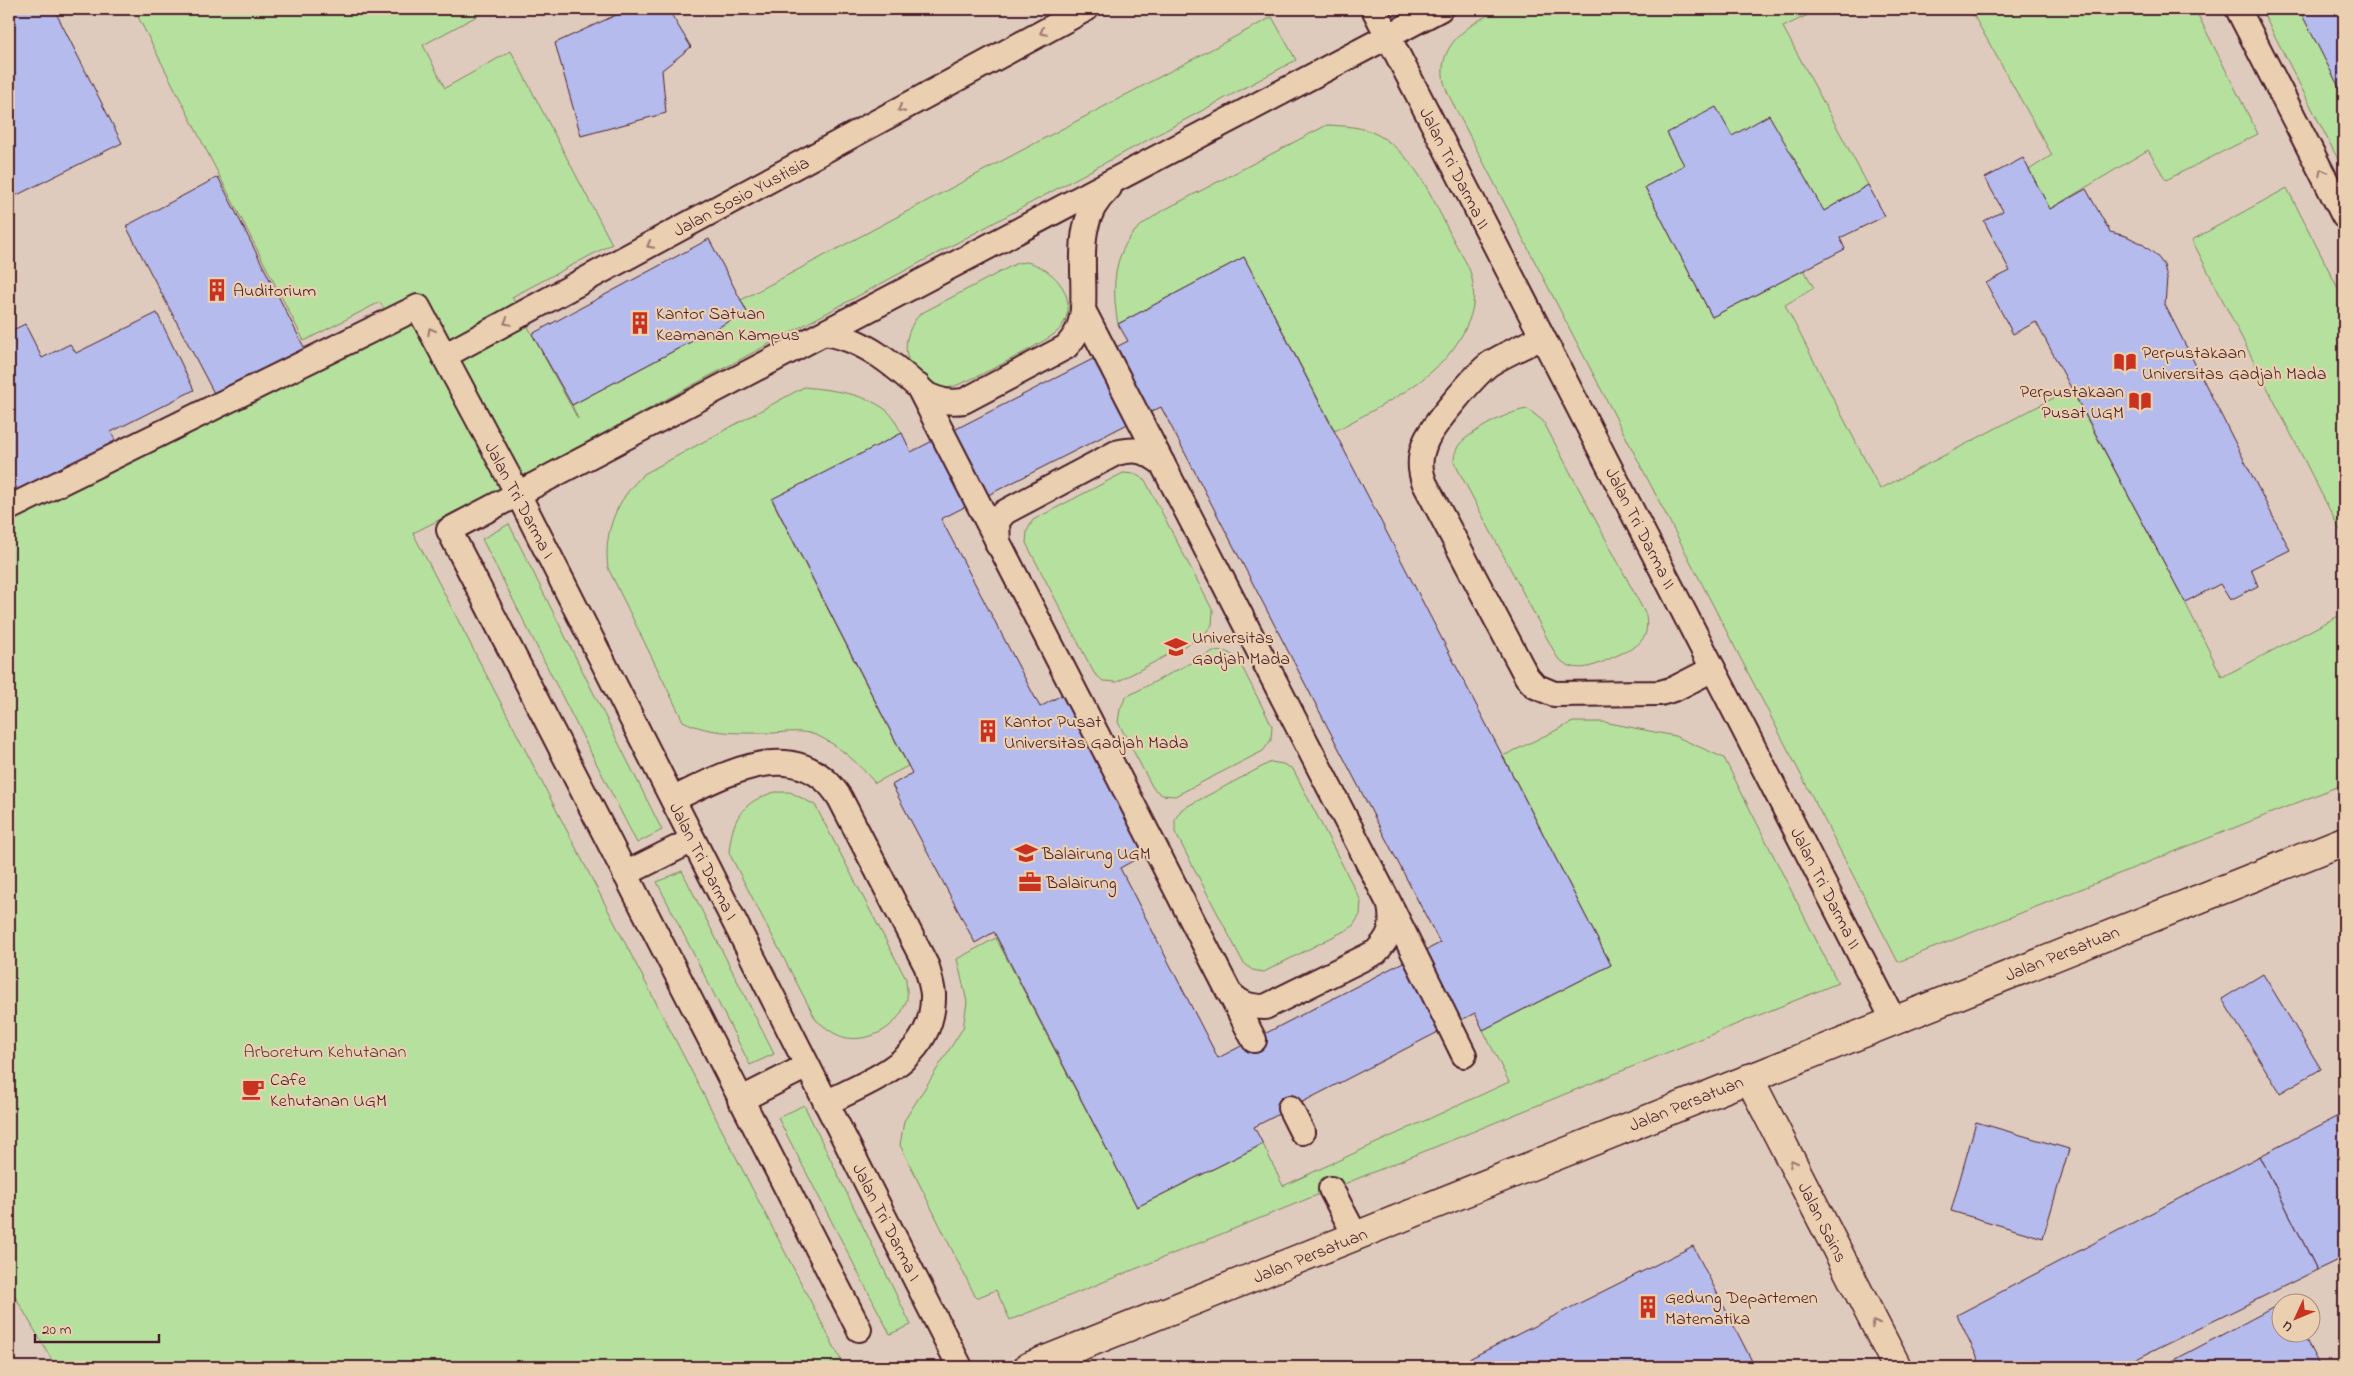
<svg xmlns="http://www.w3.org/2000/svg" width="2353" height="1376" font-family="'Indie Flower',sans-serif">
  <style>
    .green { fill: #b5e09d; stroke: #808064 }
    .building { fill: #b5bbec; stroke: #4a1f2b; fill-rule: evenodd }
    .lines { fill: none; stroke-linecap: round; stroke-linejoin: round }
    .lane-casing { stroke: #4a1f2b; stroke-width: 28 }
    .street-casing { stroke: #4a1f2b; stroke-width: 31 }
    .primary-casing { stroke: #4a1f2b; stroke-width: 31 }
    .lane { stroke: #eacfb1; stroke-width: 24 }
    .street { stroke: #eacfb1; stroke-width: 28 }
    .primary { stroke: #eacfb1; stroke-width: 28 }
    .oneway { stroke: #9a776e }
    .labels { text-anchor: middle; stroke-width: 4.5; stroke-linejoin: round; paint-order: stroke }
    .street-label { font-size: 18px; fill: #4a1f2b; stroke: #eacfb1 }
    .poi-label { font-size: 18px; fill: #4a1f2b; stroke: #eacfb1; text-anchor: start }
    .park-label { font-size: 18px; fill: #5a3c3c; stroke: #eacfb1 }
  </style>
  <rect width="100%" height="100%" fill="#dfcbbd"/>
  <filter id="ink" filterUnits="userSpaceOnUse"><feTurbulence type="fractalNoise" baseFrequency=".02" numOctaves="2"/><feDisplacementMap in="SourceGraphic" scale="10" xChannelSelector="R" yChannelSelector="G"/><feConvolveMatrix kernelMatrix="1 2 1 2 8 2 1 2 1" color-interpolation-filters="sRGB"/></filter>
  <g filter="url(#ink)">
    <!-- green -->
    <g class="green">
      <path d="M134,9H490L423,45L445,88L511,51L612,244L512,297L578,419L572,405L747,312L741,300L1272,17L1296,60L485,497L413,533L843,1364L835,1367H56L9,1286V522L396,332L380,302L304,341Z"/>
      <path d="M1499,9H1820L1783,27L1868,185L1824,211L1684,165L1645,187L1712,317L1804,270L1814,288L1785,305L1880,489L2071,389L2185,602L2222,677L2344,613V784L1898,962L1448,94C1446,88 1443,81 1443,75C1440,41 1474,22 1499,9Z"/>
      <path d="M1970,9H2195L2258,134L2166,180L2148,150L2050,209L2029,170L2052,155Z"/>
      <path d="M2261,9H2344V171Z"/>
      <path d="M1327,125C1344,126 1362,126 1378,135C1418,157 1434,203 1454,241C1460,253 1470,266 1472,279C1475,292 1474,308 1469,320C1448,377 1383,404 1335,431L1244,257L1118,324C1112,292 1112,257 1135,231C1142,224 1152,218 1160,212Z"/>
      <path d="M2287,188L2344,300V538L2192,240Z"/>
      <path d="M1027,262C1057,269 1083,303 1058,331C1048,341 958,389 946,388C931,388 912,373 908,360C903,343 909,326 920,314L1017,263Z"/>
      <path d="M804,387C831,390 864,393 886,410C893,415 897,426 902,433L772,500L908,766L875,783C859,764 839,745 816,735C803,730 787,732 774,733C743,733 710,735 683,721L608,568C603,531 617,499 644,474Z"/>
      <path d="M1528,409L1543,421L1646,615C1647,624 1648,634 1641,641C1636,648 1626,651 1618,655C1596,665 1576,677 1557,657L1454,462C1454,453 1457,445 1465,439C1478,428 1512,410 1528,409Z"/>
      <path d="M1123,473L1135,474L1145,480L1213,611L1212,625L1203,636L1117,682L1103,681L1094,673L1026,543L1027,531L1033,520Z"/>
      <path d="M509,524L662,830L637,843L482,539Z"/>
      <path d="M1213,651L1227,652L1238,659L1272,726L1271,740L1263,751L1175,796L1162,795L1153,788L1118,722L1120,709L1126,697Z"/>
      <path d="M1573,722H1604L1675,736L1724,758L1838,983L1010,1320L996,1290L976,1298L900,1145L904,1121L963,1028L967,1002L957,959L996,938L1137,1207L1263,1144L1283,1186L1509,1082L1483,1030L1611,965L1503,756Z"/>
      <path d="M1271,762L1283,764L1293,769L1361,901L1360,915L1352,927L1264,972L1252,970L1243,962L1175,832V819L1182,809Z"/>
      <path d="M775,792H790L815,805L906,979C906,985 908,992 907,998C901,1025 873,1042 847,1038C835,1036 825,1027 816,1020L729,853C732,819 741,802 775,792Z"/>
      <path d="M682,871L774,1054L750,1065L657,882Z"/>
      <path d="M804,1105L911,1325L890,1334L778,1118Z"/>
    </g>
    <!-- building -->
    <g class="building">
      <path d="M9,9H54L122,143L9,199Z"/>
      <path d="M629,9H668L691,47L662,70L666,113L581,136L555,43Z"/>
      <path d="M2299,9H2344V97Z"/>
      <path d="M1716,107L1732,136L1769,115L1824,211L1868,185L1885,216L1840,238L1845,249L1712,317L1645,187L1684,165L1667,133Z"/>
      <path d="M2023,158L2050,209L2086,189L2110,232L2126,236L2141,243L2156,255L2164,265L2167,278L2165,305L2290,550L2251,569L2258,586L2230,600L2220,584L2185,602L2036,322L2013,334L1986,283L2010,271L1984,221L2003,211L1985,178Z"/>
      <path d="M218,177L307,353L216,397L126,226Z"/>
      <path d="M709,239L747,312L572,405L532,334Z"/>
      <path d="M1244,257L1611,965L1483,1030L1475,1013L1254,1127L1263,1144L1137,1207L994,932L975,943L892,785L912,773L772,499L902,433L911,452L1128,341L1118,324ZM1161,407L1440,943L1218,1058L1120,868L1147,853L1067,692L1040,707L941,519Z"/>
      <path d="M157,313L194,390L111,432L117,444L19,493L14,482L9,484V332L25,324L42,358L70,344L76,353Z"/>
      <path d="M2263,974L2321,1069L2280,1093L2222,999Z"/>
      <path d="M2344,1113V1257L2317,1270L2260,1156Z"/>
      <path d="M1976,1122L2069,1149L2043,1238L1951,1211Z"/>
      <path d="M2260,1156L2317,1270L2120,1367H1982L1957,1315Z"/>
      <path d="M1693,1246L1755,1367H1453Z"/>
      <path d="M2280,1304V1334H2303L2320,1367H2161Z"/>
    </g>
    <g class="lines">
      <defs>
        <g id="lane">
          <path d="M1374,9L1893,1019"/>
          <path d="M2238,9L2344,216"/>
          <path d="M1083,310L1162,463"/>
          <path d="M824,333C864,338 898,368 927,395C940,401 949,403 964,401L1066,347C1077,335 1081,326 1083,310C1086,265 1072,221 1109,188"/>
          <path d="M1542,337C1526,345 1507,353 1491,363C1477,372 1430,428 1425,443C1419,458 1419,470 1425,484L1527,677L1535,686L1554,694L1660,693L1674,689L1713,669"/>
          <path d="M444,356L1086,9"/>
          <path d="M918,386C1021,588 1125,790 1229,992C1240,1004 1249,1007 1265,1007L1376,952C1391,936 1394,927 1390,905L1162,463C1144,450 1137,448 1116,453L1005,512L997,521L998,545"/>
          <path d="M9,508L418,307L518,494L960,1367"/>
          <path d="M673,799C717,779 780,740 825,780C831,785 836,792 840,798L927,967C929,976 932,985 933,994C935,1059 873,1079 826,1103"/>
          <path d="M625,874L693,840"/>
          <path d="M1392,909L1464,1055"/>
          <path d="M1231,995L1254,1040"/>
          <path d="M740,1100L807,1066"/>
          <path d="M1290,1108L1302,1132"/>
          <path d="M1331,1189L1356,1237"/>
          <path d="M859,1329L449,530L1440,9"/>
        </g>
        <path id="street" d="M1749,1078L1897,1367"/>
        <path id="primary" d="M1028,1367L2344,841"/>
      </defs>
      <!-- lane casing -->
      <use href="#lane" class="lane-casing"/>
      <!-- street casing -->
      <use href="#street" class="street-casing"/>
      <!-- primary casing -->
      <use href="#primary" class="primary-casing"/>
      <!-- lane -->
      <use href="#lane" class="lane"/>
      <!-- street -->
      <use href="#street" class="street"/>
      <!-- primary -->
      <use href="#primary" class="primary"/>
    </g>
    <!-- one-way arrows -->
    <defs><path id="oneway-chevron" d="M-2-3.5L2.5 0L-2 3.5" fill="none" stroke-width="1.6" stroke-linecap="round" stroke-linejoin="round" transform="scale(1.25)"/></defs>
    <g class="oneway">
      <use href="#oneway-chevron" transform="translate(1043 32) rotate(152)"/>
      <use href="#oneway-chevron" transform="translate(901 109) rotate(152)"/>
      <use href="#oneway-chevron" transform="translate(2322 172) rotate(-117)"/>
      <use href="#oneway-chevron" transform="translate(650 245) rotate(152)"/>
      <use href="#oneway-chevron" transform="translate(507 322) rotate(152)"/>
      <use href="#oneway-chevron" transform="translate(431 331) rotate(-118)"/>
      <use href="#oneway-chevron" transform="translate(1793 1163) rotate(-117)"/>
      <use href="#oneway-chevron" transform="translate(1875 1324) rotate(-117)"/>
    </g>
  </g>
  <!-- icons -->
  <defs>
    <symbol id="building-bare" viewBox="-9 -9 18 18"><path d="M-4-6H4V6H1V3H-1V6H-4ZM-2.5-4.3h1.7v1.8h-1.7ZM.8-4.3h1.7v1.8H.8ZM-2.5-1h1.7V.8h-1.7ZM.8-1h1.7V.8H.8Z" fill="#c8321e" stroke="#eacfb1" stroke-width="2.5" paint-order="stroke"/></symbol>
    <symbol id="library-bare" viewBox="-9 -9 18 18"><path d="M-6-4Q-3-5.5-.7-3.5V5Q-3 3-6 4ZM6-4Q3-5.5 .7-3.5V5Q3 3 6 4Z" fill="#c8321e" stroke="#eacfb1" stroke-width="2.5" paint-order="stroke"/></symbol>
    <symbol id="university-bare" viewBox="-9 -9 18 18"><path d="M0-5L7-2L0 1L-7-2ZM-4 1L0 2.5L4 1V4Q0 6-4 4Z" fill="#c8321e" stroke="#eacfb1" stroke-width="2.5" paint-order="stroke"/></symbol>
    <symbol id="office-bare" viewBox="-9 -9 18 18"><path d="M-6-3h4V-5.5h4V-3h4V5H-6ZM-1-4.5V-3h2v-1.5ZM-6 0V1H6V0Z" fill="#c8321e" stroke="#eacfb1" stroke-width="2.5" paint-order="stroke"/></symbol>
    <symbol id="cafe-bare" viewBox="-9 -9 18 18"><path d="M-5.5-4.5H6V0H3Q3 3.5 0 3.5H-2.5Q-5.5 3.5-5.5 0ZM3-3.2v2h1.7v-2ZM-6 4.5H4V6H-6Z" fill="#c8321e" stroke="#eacfb1" stroke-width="2.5" paint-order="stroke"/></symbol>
  </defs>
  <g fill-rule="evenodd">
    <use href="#building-bare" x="201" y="274" width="32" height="32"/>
    <use href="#building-bare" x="624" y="307" width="32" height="32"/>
    <use href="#library-bare" x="2109" y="346" width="32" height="32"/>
    <use href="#library-bare" x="2124" y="385" width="32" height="32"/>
    <use href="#university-bare" x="1160" y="631" width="32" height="32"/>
    <use href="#building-bare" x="972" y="715" width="32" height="32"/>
    <use href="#university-bare" x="1010" y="837" width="32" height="32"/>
    <use href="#office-bare" x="1014" y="866" width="32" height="32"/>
    <use href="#cafe-bare" x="237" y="1073" width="32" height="32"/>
    <use href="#building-bare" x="1632" y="1291" width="32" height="32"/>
  </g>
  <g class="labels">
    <!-- street labels -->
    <g class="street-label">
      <text transform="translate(1455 168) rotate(63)" y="6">Jalan Tri Darma II</text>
      <text transform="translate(741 196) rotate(-28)" y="6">Jalan Sosio Yustisia</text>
      <text transform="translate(520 500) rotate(62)" y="6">Jalan Tri Darma I</text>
      <text transform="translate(1641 528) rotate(63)" y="6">Jalan Tri Darma II</text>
      <text transform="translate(704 861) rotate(63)" y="6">Jalan Tri Darma I</text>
      <text transform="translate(1826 888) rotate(63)" y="6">Jalan Tri Darma II</text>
      <text transform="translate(2062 953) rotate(-22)" y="6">Jalan Persatuan</text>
      <text transform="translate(1686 1103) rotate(-22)" y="6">Jalan Persatuan</text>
      <text transform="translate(887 1222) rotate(63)" y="6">Jalan Tri Darma I</text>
      <text transform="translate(1823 1222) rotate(63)" y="6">Jalan Sains</text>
      <text transform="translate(1310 1255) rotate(-22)" y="6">Jalan Persatuan</text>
    </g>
    <!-- poi labels -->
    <g class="poi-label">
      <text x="233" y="296">Auditorium</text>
      <text x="656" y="319">Kantor Satuan<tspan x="656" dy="21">Keamanan Kampus</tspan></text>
      <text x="2142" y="358">Perpustakaan<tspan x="2142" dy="21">Universitas Gadjah Mada</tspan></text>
      <text x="2124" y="397" text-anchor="end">Perpustakaan<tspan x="2124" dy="21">Pusat UGM</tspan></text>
      <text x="1192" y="643">Universitas<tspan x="1192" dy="21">Gadjah Mada</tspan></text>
      <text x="1004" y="727">Kantor Pusat<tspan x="1004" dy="21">Universitas Gadjah Mada</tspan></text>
      <text x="1042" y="859">Balairung UGM</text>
      <text x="1046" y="888">Balairung</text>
      <text x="270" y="1085">Cafe<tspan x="270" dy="21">Kehutanan UGM</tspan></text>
      <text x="1665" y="1303">Gedung Departemen<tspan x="1665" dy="21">Matematika</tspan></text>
    </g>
    <!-- park labels -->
    <g class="park-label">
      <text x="325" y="1057">Arboretum Kehutanan</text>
    </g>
  </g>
  <!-- margin -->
  <rect width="2353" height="1376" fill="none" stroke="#eacfb1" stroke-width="30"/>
  <rect x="15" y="15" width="2323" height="1346" fill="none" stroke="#4a1f2b" stroke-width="2" filter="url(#ink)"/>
  <!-- north arrow -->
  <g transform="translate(2296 1318) rotate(226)"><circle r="24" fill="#eacfb1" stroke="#aa897b"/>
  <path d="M0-4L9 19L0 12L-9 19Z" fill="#c8321e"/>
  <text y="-8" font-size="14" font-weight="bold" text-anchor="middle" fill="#4a1f2b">U</text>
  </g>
  <!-- scale -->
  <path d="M35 1334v8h124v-8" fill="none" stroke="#4a1f2b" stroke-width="2.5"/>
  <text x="42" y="1334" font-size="15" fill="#4a1f2b" stroke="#eacfb1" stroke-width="4" paint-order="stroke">20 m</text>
</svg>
